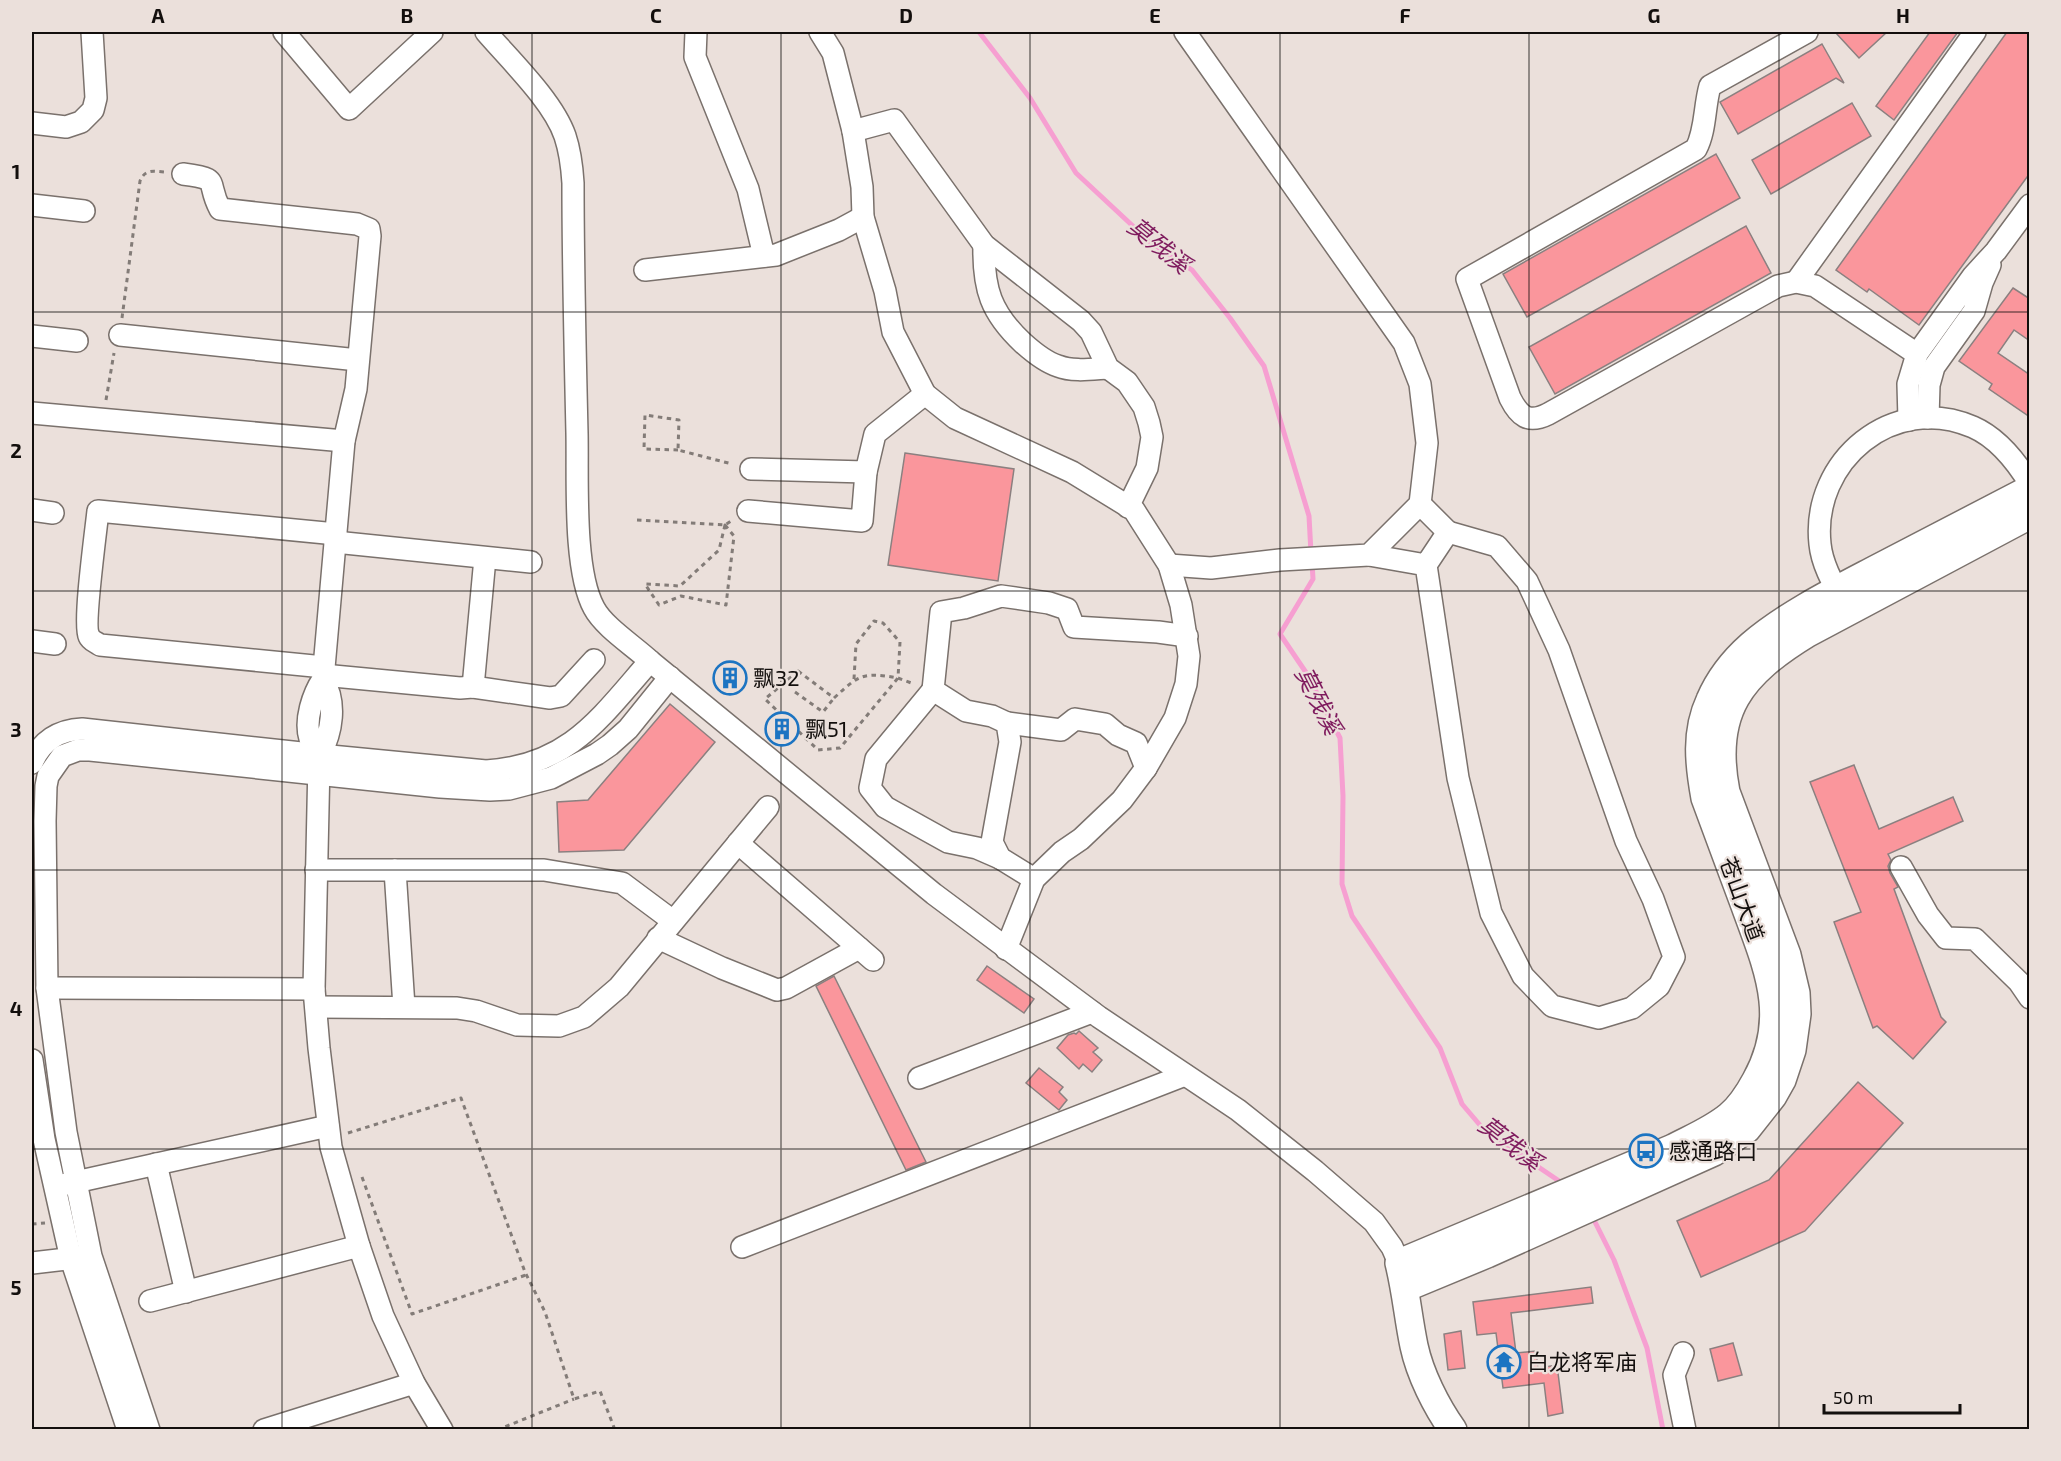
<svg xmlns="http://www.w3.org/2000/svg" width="2061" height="1461" font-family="'Exo 2','Noto Sans SC',sans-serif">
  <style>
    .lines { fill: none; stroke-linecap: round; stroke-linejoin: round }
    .stream { stroke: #f69fd1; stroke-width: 5 }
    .building { fill: #fa969c; stroke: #8b8080; stroke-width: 1.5 }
    .minor-casing { stroke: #7a716c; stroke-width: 24 }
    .major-casing { stroke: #7a716c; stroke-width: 30 }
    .path { stroke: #837c78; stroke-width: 3; stroke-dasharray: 4.5 4.5; stroke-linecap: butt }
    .minor { stroke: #fff; stroke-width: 21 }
    .major { stroke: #fff; stroke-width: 27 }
    .grid { fill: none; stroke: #130f0d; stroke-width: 1.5; stroke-opacity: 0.55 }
    .labels { text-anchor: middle; stroke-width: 4.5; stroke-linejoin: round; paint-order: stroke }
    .poi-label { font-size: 22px; fill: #130f0d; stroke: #ebe0db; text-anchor: start }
    .street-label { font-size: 22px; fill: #130f0d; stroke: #ebe0db }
    .water-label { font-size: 24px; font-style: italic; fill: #7f1b5e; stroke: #ebe0db }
    .neatline { fill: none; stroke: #130f0d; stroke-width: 2 }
    .grid-label { font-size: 20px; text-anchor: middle; font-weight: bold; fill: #130f0d }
  </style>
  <rect width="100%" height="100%" fill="#ebe0db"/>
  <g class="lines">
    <!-- stream -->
    <g class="stream">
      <path d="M979,32L1030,98L1076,173L1150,242L1192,270L1230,318L1264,366L1309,516L1311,553"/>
      <path d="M1312,562L1313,579L1280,634L1307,674L1340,738L1343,796L1342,884L1352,916L1440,1048L1462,1104L1485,1131L1565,1185"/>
      <path d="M1592,1216L1614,1260L1647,1348L1663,1430"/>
    </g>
  </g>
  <!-- building -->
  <g class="building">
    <path d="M1835,32H1887L1859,58Z"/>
    <path d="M1930,32H1958L1894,120L1876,106Z"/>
    <path d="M2007,32H2030V173L1919,325L1869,289L1867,292L1836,270Z"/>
    <path d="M1822,44L1844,83L1836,78L1738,134L1720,102Z"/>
    <path d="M1852,103L1871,136L1771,194L1752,160Z"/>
    <path d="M1716,154L1740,198L1527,317L1503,274Z"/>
    <path d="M1746,226L1771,273L1555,394L1529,347Z"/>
    <path d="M2013,288L2030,299V341L2014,330L1998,353L2030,375V417L1989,389L1992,384L1959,361Z"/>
    <path d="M905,453L1014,469L998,581L888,565Z"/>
    <path d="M670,704L715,742L624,850L559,852L557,802L588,800Z"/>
    <path d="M1854,765L1879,829L1953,797L1963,821L1888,854L1891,860L1888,866L1890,873L1898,887L1894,889L1941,1017L1946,1022L1913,1059L1877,1026L1873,1028L1834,922L1861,912L1810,782Z"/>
    <path d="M987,966L1034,999L1024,1013L977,980Z"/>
    <path d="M834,976L926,1162L906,1170L816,986Z"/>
    <path d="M1079,1031L1098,1048L1093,1052L1102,1060L1092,1072L1083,1064L1079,1069L1057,1048L1068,1035L1074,1033L1076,1034Z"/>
    <path d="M1039,1068L1063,1087L1059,1092L1067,1100L1059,1110L1026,1083Z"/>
    <path d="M1858,1082L1903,1123L1805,1231L1701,1277L1677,1221L1769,1180Z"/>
    <path d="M1591,1287L1593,1303L1511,1313L1516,1353L1536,1351L1538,1368L1557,1365L1563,1413L1548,1416L1544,1383L1503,1388L1496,1333L1477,1335L1473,1302Z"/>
    <path d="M1461,1331L1465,1368L1448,1370L1444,1334Z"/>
    <path d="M1733,1343L1742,1375L1718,1381L1710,1349Z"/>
  </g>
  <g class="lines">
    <defs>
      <g id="minor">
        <path d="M284,32L349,109L432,32"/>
        <path d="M486,32C510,60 553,101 565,136C570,151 572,167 573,183C573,266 575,349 577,433C578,478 573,570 594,608C604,627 634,646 650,661L934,894L1099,1017L1238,1110L1315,1171L1374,1222L1392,1247L1399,1263"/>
        <path d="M696,32L695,57L748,189L764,256"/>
        <path d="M820,32L833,53L853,131L862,187L863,217L885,291L893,332L925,394L955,418L1072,472L1134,510L1169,565L1181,605L1189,656L1186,684L1175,718L1146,768L1122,800L1081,839L1062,852L1034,879L1006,949"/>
        <path d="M1807,32L1710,86C1704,107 1706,130 1696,149L1467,279L1510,398C1519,416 1528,424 1548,414L1778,286L1796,282L1815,286L1917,354"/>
        <path d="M32,123L66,127L81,122L93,110L96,98L92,32"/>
        <path d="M853,131L894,120L984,245L1081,321L1091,332L1108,368L1127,382L1144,407L1149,423L1152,437L1147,468L1128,507"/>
        <path d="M183,174C223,179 205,181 220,209L357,224L369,229L370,236L356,389L344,441L323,679C337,703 332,732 320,755C316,750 312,745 310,739C304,720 313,694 323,679"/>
        <path d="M32,205L84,211"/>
        <path d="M984,245C983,289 991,313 1023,343C1033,352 1045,362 1058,366C1073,372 1092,369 1108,368"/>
        <path d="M645,270L776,255L839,230L863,217"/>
        <path d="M1796,282L1975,32"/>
        <path d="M120,335L358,360"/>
        <path d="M32,336L77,341"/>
        <path d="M32,413L344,441"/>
        <path d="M1928,418L1929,385L1934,367L1974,311L1982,283L1990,265"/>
        <path d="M1909,420L1908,384L1917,354L1973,276L1996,251L2030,205"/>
        <path d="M751,469L866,472L875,434L925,394"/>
        <path d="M1420,504L1448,532"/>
        <path d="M32,510L53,513"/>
        <path d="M748,511L862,521L866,472"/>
        <path d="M335,542L531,562"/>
        <path d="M1369,555L1426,565L1458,778L1491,913L1523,976L1552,1006L1599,1018L1632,1008L1659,986L1674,957L1653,899L1626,841L1559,650L1527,581L1497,546L1448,532L1426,565"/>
        <path d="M1169,565L1211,568L1280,560L1369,555L1420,504L1427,443L1420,384L1404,343L1185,32"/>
        <path d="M1844,603C1834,585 1822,565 1820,544C1811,461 1893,392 1973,427C1998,438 2016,461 2030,484"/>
        <path d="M32,641L55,644"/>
        <path d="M324,667L100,645C96,642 91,641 89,636C83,625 96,530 98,511L336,534"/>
        <path d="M323,675L460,688L473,687L550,698L561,696L594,660"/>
        <path d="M473,687L485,558"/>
        <path d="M933,690L876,759L870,788L885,807L948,842L977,848L1000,858"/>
        <path d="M1007,723L1061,730L1075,719L1105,724L1118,735L1136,743L1146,768"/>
        <path d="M319,762L314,989L319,1048L331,1147L359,1246L383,1316L414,1383L442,1430"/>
        <path d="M32,763C41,741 59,730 82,729L320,755L486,771C569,766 600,718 650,661"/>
        <path d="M738,843L873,960"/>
        <path d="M1901,867L1928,915L1946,938L1975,939L2019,982L2030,998"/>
        <path d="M316,870H544L622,883L673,921"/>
        <path d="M395,870L404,1007"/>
        <path d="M1034,879L1000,858L992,842L1010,742L1007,723L992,716L966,711L933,690L941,612L964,608L1001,596L1049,603L1067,609L1074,627L1158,632L1187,636"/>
        <path d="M658,938L722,968L777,990L786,988L859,948"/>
        <path d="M47,988L314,989"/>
        <path d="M316,1007L457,1008L476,1011L517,1025L559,1026L584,1017L619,987L768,807"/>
        <path d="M32,1060L44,1139L71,1259L128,1430"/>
        <path d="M919,1078L1092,1012"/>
        <path d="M156,1164L186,1292"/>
        <path d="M62,1185L328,1126"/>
        <path d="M742,1247L1185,1075"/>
        <path d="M32,1263L84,1257"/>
        <path d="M150,1301L359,1246"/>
        <path d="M1683,1353L1674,1375L1685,1430"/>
        <path d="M149,1430L91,1256L66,1132L47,988L45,821L46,786L48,776L62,756L78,750H90L440,787L490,790L509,789L551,778L597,754L610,745L628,729L670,677"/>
        <path d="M264,1430L414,1383"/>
      </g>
      <g id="major">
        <path d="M1405,1288L1487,1254L1714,1152L1747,1129L1773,1096L1782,1080L1792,1050L1797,1014L1796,993L1787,955L1726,792C1710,711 1741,674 1808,633L2030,515"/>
        <path d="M1453,1430C1436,1406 1420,1374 1414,1346C1408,1317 1406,1291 1399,1263L1673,1148C1692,1138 1712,1130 1729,1116C1740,1107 1749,1093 1756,1080C1791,1017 1767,967 1745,906C1732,870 1718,834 1705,798C1699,765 1695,732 1710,700C1719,679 1734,660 1751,645C1786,615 1834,591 1876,569C1927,543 1978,516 2030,489"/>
      </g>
    </defs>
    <!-- minor casing -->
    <use href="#minor" class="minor-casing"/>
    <!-- major casing -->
    <use href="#major" class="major-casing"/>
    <!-- path -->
    <g class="path">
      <path d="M122,318L140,181C145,169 153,171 164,172"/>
      <path d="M106,400L114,353"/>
      <path d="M678,450L644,449L645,415L679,420L678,450L732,464"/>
      <path d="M637,520L725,525L731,521"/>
      <path d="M725,525L734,536L726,605L681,596L659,605L645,584L680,586L719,550Z"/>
      <path d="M798,671L834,698C860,674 863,672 898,678L840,748L818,750L765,699Z"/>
      <path d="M854,679L856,644L874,621L883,623L900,642L898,678L914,684"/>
      <path d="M795,692L823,712L834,698"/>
      <path d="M348,1133L461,1098L525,1272L545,1312L574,1399L600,1391L615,1430"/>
      <path d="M362,1177L412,1314L526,1275"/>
      <path d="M32,1224L45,1223"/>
      <path d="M497,1430L574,1399"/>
    </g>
    <!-- minor -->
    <use href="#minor" class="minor"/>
    <!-- major -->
    <use href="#major" class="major"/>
  </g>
  <!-- grid -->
  <path class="grid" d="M282,32V1430M532,32V1430M781,32V1430M1030,32V1430M1280,32V1430M1529,32V1430M1779,32V1430M32,312H2030M32,591H2030M32,870H2030M32,1149H2030"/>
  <!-- icons -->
  <defs>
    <symbol id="building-ring" viewBox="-11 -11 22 22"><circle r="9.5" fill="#ebe0db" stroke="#1c74c2" stroke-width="1.5"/><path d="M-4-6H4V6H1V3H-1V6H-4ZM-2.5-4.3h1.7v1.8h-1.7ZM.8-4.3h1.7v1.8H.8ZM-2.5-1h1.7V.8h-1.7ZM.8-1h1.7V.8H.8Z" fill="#1c74c2"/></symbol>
    <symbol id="bus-ring" viewBox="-11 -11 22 22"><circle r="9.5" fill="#ebe0db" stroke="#1c74c2" stroke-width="1.5"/><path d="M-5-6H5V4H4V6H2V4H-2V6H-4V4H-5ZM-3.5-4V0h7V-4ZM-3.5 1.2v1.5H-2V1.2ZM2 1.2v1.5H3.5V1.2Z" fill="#1c74c2"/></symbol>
    <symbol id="temple-ring" viewBox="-11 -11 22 22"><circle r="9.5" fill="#ebe0db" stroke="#1c74c2" stroke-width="1.5"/><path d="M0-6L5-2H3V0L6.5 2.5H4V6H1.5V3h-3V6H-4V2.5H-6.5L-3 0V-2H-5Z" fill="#1c74c2"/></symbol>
  </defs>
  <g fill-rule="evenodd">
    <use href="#building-ring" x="711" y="659" width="38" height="38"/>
    <use href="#building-ring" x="763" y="710" width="38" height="38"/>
    <use href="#bus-ring" x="1627" y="1132" width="38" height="38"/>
    <use href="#temple-ring" x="1485" y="1343" width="38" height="38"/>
  </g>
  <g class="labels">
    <!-- poi labels -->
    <g class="poi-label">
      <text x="753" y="686">飘32</text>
      <text x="805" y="737">飘51</text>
      <text x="1669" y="1159">感通路口</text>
      <text x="1527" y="1370">白龙将军庙</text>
    </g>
    <!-- street labels -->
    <g class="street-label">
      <text transform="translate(1742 899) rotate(70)" y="8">苍山大道</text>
    </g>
    <!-- water labels -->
    <g class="water-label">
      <text transform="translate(1159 246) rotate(39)" y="8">莫残溪</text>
      <text transform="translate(1318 701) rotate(63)" y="8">莫残溪</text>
      <text transform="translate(1510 1144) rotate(38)" y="8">莫残溪</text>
    </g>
  </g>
  <!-- border -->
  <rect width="2061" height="1461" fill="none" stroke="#ebe0db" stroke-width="66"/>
  <!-- scale -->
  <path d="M1824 1404v9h136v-9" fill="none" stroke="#130f0d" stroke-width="3"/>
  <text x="1833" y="1404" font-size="18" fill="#130f0d" stroke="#ebe0db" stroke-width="4.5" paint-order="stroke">50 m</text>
  <rect x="33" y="33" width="1995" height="1395" class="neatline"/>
  <g class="grid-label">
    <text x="158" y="23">A</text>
    <text x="407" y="23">B</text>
    <text x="656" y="23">C</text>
    <text x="906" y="23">D</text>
    <text x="1155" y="23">E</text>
    <text x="1405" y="23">F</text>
    <text x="1654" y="23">G</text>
    <text x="1903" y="23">H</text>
    <text x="16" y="179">1</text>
    <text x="16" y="458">2</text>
    <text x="16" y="737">3</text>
    <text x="16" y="1016">4</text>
    <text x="16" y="1295">5</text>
  </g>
</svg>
